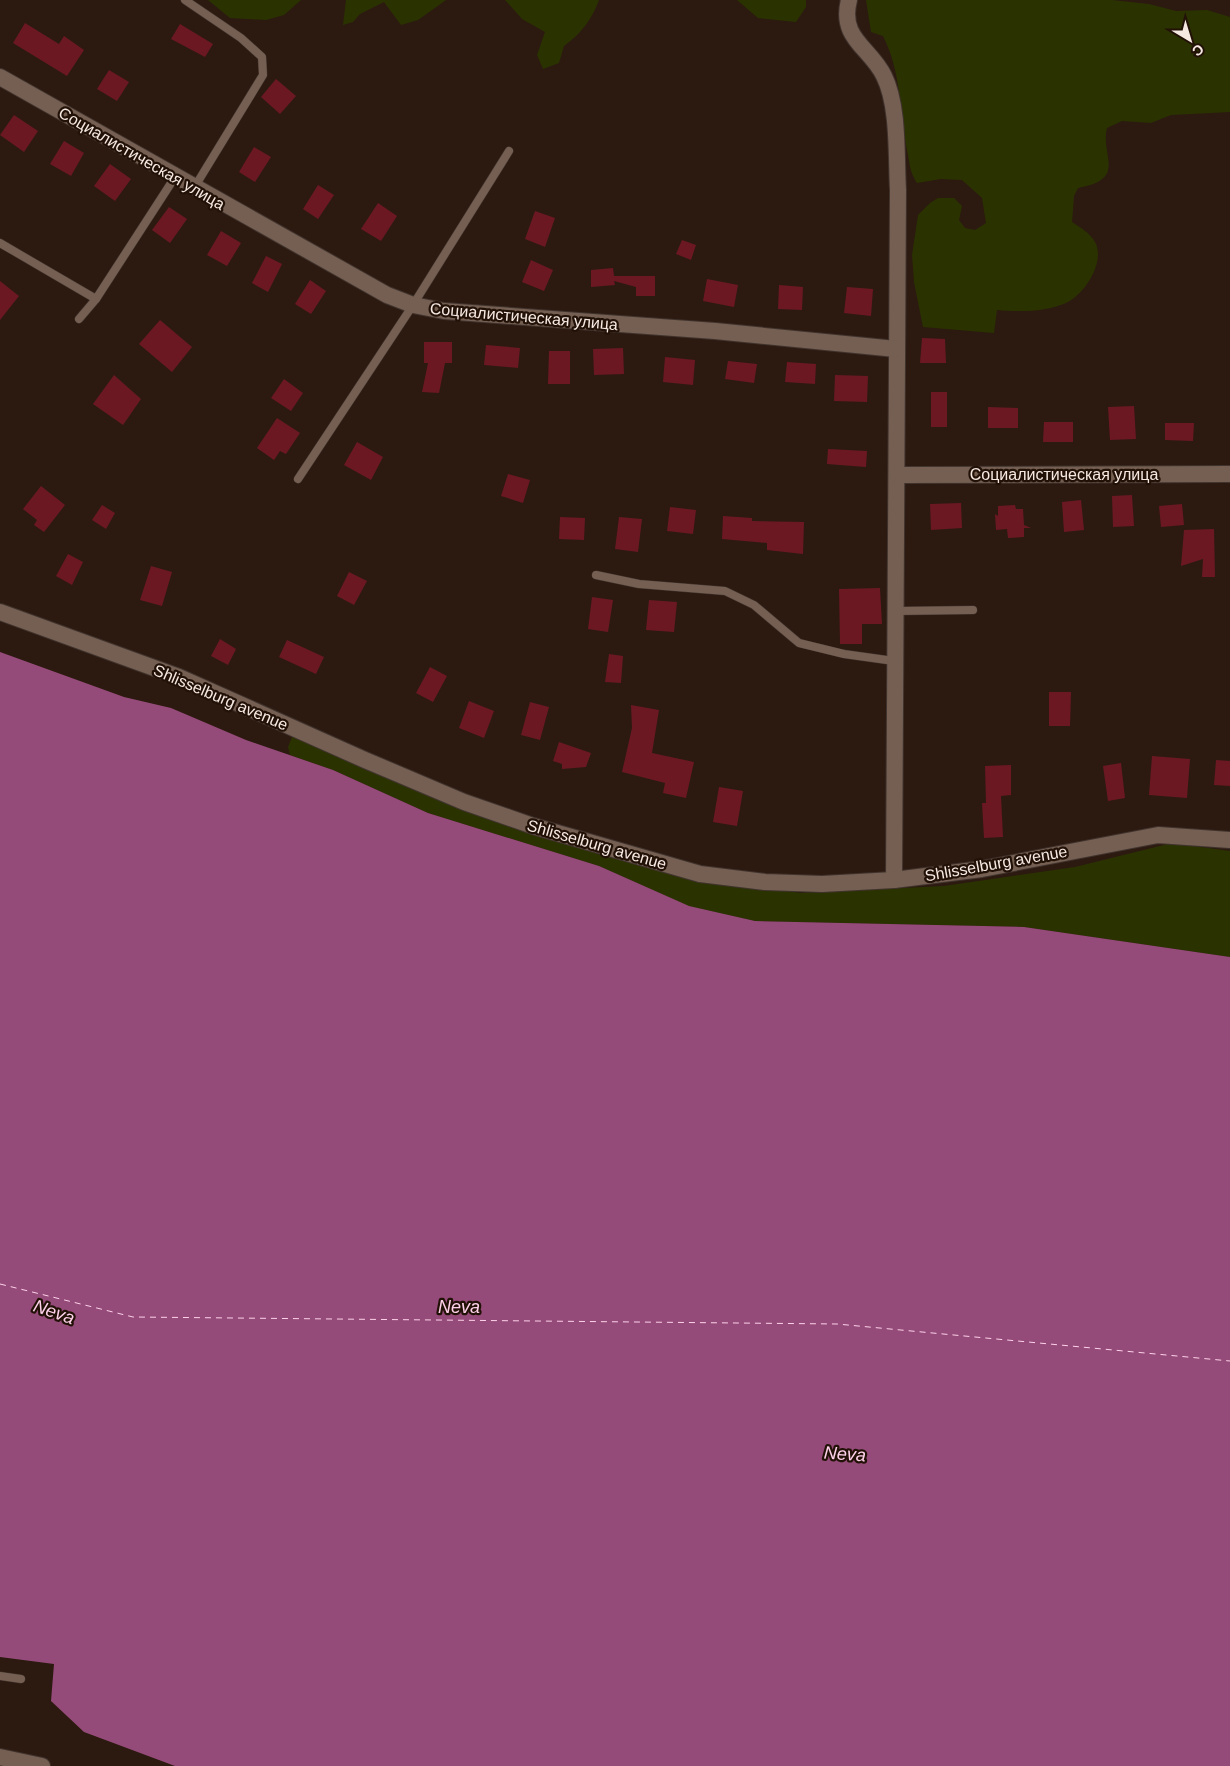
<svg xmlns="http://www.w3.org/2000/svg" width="1230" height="1766" font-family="Arial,sans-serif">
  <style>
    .green { fill: #2a3300 }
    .water { fill: #954b79 }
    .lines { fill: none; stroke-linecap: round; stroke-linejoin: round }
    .ferry { stroke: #fed2ea; stroke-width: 1; stroke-dasharray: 6 5; stroke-linecap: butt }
    .building { fill: #6b1823 }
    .lane-casing { stroke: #40332d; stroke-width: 9 }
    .street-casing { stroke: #40332d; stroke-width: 18 }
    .lane { stroke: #745f52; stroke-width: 8 }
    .street { stroke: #745f52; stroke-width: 16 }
    .labels { text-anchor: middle; stroke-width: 4.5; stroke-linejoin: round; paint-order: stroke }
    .street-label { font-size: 16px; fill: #f6e9e2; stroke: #221107 }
    .water-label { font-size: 18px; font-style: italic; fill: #fed2ea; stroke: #221107 }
  </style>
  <rect width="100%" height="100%" fill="#2c1a10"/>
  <!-- green -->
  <g class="green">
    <path d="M208,0H301L284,15L266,20L230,18Z"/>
    <path d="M346,0H446L418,20L401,25L384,2L360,14L353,22L343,25Z"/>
    <path d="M505,0H599C592,19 581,34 564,46L559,63L543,69L537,55L545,32L522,19Z"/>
    <path d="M737,0H806V7L796,22L758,18Z"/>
    <path d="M866,0H1112L1149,4L1176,11L1207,10L1230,17V112L1171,115L1151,123L1122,121L1107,128C1100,156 1128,179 1078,188L1074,196L1072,222C1081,228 1090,233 1095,242C1106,262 1084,295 1066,303C1046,312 1019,312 997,310L994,333L923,327L914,282L912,255L918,215L930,203L938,198H954L962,206L959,220L965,228L975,230L986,223L982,198L962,180L941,179L917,183C909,171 910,163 907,150C900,112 901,71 883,36L871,32Z"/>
    <path d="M292,737L334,750L600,855L800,893L944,886L1075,867L1172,843L1230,851V957L1024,927L755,921L688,906L599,866L428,813L333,770L290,755L288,747Z"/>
  </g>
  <!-- water -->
  <path class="water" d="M0,652L124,697L171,708L246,740L333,770L428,813L599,866L689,906L755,921L1024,927L1230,957V1766H175L84,1732L51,1701L54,1664L0,1657Z"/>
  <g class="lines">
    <!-- ferry -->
    <path class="ferry" d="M0,1284L133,1317L837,1324L1230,1361"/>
  </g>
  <!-- building -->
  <g class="building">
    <path d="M25,23L59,44L64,36L84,50L67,76L13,43Z"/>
    <path d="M180,24L213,44L205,57L171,39Z"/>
    <path d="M109,70L129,82L117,101L97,89Z"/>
    <path d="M276,79L296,96L280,114L261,97Z"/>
    <path d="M14,115L38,131L24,152L0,135Z"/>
    <path d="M64,141L84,153L71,176L50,164Z"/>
    <path d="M254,147L271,157L255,182L239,172Z"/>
    <path d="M110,164L131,179L115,201L94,186Z"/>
    <path d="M318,185L334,195L318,219L303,209Z"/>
    <path d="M378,203L397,216L381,241L361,229Z"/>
    <path d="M169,207L187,219L170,243L152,230Z"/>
    <path d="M535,211L555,218L545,247L525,239Z"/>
    <path d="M221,231L241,243L227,266L207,255Z"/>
    <path d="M682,240L696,245L691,260L676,254Z"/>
    <path d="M266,256L282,264L268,292L252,283Z"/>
    <path d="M531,260L553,270L544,291L522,282Z"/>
    <path d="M613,268L614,276H655V296H636V287L614,281L615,285L591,287V270Z"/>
    <path d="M707,279L738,285L734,307L703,301Z"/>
    <path d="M310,280L326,291L311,314L295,304Z"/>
    <path d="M0,281L19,296L0,320Z"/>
    <path d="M779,285L803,287L802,310L778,309Z"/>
    <path d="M847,287L873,289L871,316L844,313Z"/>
    <path d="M160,320L192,347L172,372L139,344Z"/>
    <path d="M922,338L945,339L946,363H920Z"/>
    <path d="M424,342H452V363H445L439,393L422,392L428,363H424Z"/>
    <path d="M486,345L520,348L518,368L484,365Z"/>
    <path d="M623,348L624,374L594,375L593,349Z"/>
    <path d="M549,351H570V384H548Z"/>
    <path d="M665,357L695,360L693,385L663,382Z"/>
    <path d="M728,361L757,364L754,383L725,379Z"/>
    <path d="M787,362L816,364L815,384L785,382Z"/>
    <path d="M114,375L141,399L123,425L93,404Z"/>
    <path d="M835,375L868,376L867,402L834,401Z"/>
    <path d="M284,379L303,393L291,411L271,398Z"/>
    <rect x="931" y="392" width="16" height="35"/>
    <path d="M1134,406L1136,439L1110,440L1108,407Z"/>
    <path d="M988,407L1018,408V428H988Z"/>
    <path d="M277,418L300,433L286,454L280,451L274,460L257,448Z"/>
    <path d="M1044,422H1073V442H1043Z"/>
    <path d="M1165,423H1194L1193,441L1165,440Z"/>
    <path d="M357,442L383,457L371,480L344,465Z"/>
    <path d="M828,449L867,451L866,467L827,464Z"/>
    <path d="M508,474L530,480L523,503L501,496Z"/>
    <path d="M41,486L65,505L44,532L34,525L37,520L23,509Z"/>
    <path d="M1132,495L1134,526L1113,527L1112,496Z"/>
    <path d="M1081,500L1084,530L1064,532L1062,502Z"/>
    <path d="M961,503L962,528L931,530L930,504Z"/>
    <path d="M1182,504L1184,525L1161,527L1159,506Z"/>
    <path d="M102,505L115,513L106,529L92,520Z"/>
    <path d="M1015,505L1016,509H1023L1024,525L1031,528H1024V537L1008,538L1007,529L996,530L995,514L998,516V506Z"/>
    <path d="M670,507L696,510L693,534L667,531Z"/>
    <path d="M723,516L752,518V521L804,522L803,554L767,550V543L722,539Z"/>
    <path d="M560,517L585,518L584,540L559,539Z"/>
    <path d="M619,517L642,519L638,552L615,549Z"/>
    <path d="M1214,529L1215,577H1202L1203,559L1181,566L1184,530Z"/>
    <path d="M68,554L83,562L72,585L56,576Z"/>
    <path d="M151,566L172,572L162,606L140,600Z"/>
    <path d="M349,572L367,581L354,605L337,596Z"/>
    <path d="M880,588L882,624H862V644H840L839,589Z"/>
    <path d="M592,597L613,600L608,632L588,629Z"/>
    <path d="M649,600L677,602L674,632L646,630Z"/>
    <path d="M220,639L236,649L228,665L211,656Z"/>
    <path d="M287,640L324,657L316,674L279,657Z"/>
    <path d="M609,654L623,656L621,683L605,682Z"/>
    <path d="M430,667L447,676L433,702L416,693Z"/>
    <path d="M1049,692H1071L1070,726H1049Z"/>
    <path d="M469,701L494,711L484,738L459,728Z"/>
    <path d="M530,702L549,707L540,740L521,735Z"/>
    <path d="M631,705L659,710L652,753L694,762L686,798L663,793L665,783L622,772L632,728Z"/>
    <path d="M559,742L591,753L586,767L562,769V764L553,761Z"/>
    <path d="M1152,756L1190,759L1187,798L1149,795Z"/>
    <path d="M1216,760L1230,761V786L1214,785Z"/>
    <path d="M1121,763L1125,798L1108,801L1103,766Z"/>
    <path d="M1011,765V795L1001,796L1003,837L984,838L982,803H986L985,766Z"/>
    <path d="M719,787L743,791L737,826L713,822Z"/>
  </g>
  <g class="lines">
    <defs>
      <g id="lane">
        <path d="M185,0L241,38L262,57L263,75L194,188"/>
        <path d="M0,243L96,299"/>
        <path d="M79,319L96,299L175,177"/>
        <path d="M298,479L413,305L509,151"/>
        <path d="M596,575L639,584L725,591L754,605L799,643L844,654L894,661"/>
        <path d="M895,611L973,610"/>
        <path d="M0,1676L21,1679"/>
      </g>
      <g id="street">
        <path d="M849,0C839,39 870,47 884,76C899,106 896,156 898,190L894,880"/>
        <path d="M0,77L387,295L413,305L444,311L715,331L896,349"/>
        <path d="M898,475L1230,474"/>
        <path d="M0,612L179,677L365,760L464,802L533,826L700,874L765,882L822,884L894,880L982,869L1158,835L1230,840"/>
        <path d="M0,1757L42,1766"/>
      </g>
    </defs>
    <!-- lane casing -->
    <use href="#lane" class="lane-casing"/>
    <!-- street casing -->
    <use href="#street" class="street-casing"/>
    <!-- lane -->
    <use href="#lane" class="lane"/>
    <!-- street -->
    <use href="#street" class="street"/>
  </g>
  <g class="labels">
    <!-- street labels -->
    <g class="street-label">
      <text transform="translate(142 158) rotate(30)" y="6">Социалистическая улица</text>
      <text transform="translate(524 316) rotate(5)" y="6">Социалистическая улица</text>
      <text x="1064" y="480">Социалистическая улица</text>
      <text transform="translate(221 697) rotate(23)" y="6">Shlisselburg avenue</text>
      <text transform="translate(597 844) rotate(16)" y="6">Shlisselburg avenue</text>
      <text transform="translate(996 863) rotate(-10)" y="6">Shlisselburg avenue</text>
    </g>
    <!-- water labels -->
    <g class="water-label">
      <text x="459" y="1313">Neva</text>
      <text transform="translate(54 1312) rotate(19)" y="6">Neva</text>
      <text transform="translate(845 1454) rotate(4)" y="6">Neva</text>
    </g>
  </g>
  <!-- north arrow -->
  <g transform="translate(1190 40) rotate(142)" stroke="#221107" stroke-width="4" paint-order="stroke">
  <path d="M0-4L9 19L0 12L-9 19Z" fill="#f6e9e2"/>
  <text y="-8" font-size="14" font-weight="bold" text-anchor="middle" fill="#f6e9e2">С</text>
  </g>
</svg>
